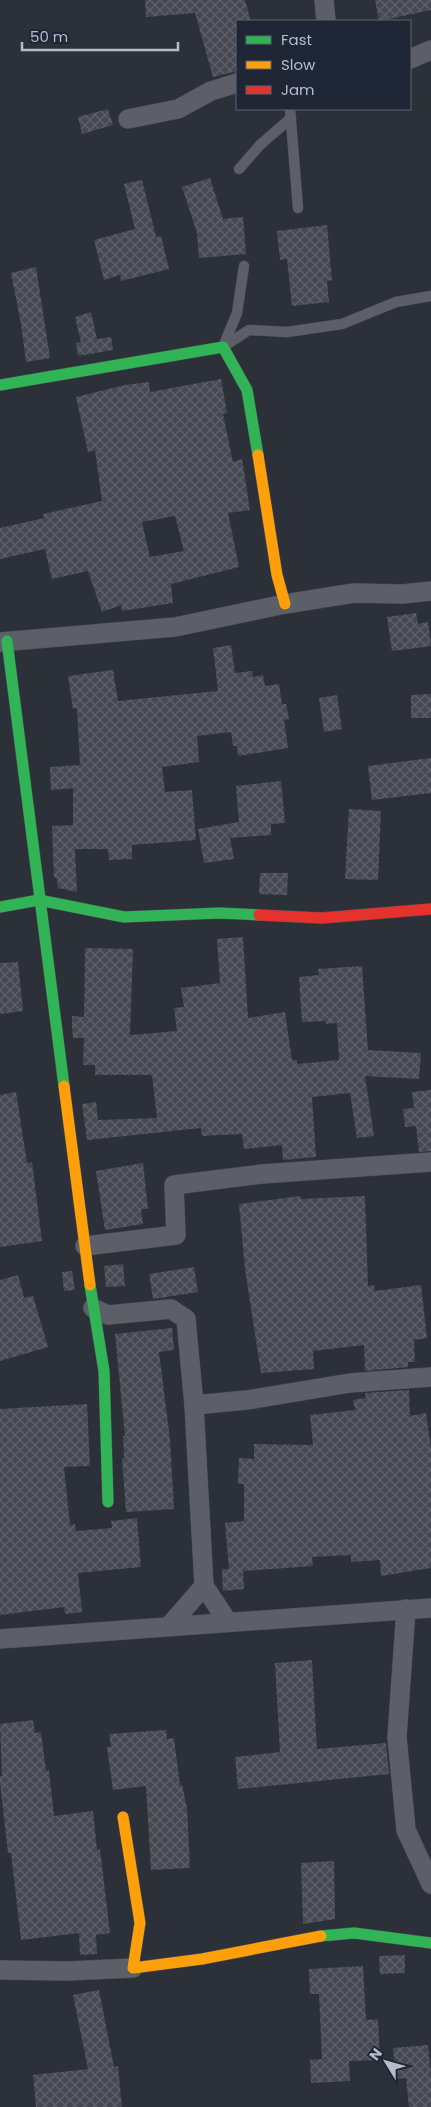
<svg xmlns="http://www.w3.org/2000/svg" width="431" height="2107" font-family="Poppins,sans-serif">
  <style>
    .building { fill: url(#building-cross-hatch); fill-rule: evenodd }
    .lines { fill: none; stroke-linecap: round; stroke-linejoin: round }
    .lane-casing { stroke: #484b52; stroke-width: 11 }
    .street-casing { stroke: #484b52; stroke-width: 20 }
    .fast-casing { stroke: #484b52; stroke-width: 12 }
    .slow-casing { stroke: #484b52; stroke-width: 12 }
    .jam-casing { stroke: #484b52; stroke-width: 12 }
    .lane { stroke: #5c5f67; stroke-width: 10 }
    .street { stroke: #5c5f67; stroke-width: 19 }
    .fast { stroke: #30b455; stroke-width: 11 }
    .slow { stroke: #ff9f0a; stroke-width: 11 }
    .jam { stroke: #e5322d; stroke-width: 11 }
  </style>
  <defs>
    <pattern id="building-cross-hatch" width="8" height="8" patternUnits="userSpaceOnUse" patternTransform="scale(1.25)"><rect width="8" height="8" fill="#464951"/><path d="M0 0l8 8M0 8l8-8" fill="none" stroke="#5e6169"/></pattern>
  </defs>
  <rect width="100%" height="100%" fill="#2c3039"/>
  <!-- building -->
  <g class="building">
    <path d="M145,0H245L251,21H237V71L213,77L195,13L146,17Z"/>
    <path d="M375,0H431V10L379,21Z"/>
    <path d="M108,109L113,125L82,134L78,117Z"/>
    <path d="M210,178L223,219L243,217L246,254L199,258L197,233L182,187Z"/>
    <path d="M142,180L156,237L161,236L169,269L121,281L120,275L104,280L94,240L135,229L124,184Z"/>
    <path d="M327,225L332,280L327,281L329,302L292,306L287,259L280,260L277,231Z"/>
    <path d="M36,267L50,358L26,362L21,324L11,273Z"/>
    <path d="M91,312L97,339L111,337L113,350L78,356L76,343L81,342L75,317Z"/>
    <path d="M221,379L227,413L223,414L233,462L242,459L250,510L228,513L239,567L171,584L173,603L122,611L121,605L102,612L88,571L52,579L45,549L0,559V528L44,518L43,514L102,501L95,450L88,452L76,397L125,385L149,382L150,392ZM175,516L184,551L150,557L142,522Z"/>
    <path d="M416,613L418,624L428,622L431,646L392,651L387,617Z"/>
    <path d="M231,645L235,673L252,671L253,677L263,675L265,686L279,684L282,704H286L289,719L284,720L288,748L238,756L237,746H233L231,732L197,736L199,762L162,767L165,792L192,790L196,840L132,845V859L109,860L108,849H75L77,892L58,888L57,878H54L52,826L73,825V788L51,790L50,767L80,765L77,708L73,709L68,676L113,670L118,701L218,691L213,648Z"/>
    <path d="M431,694V718H411V695Z"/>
    <path d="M337,695L342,729L324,732L319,698Z"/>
    <path d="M431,758V793L372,800L368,766Z"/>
    <path d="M281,781L285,823L271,824V835L230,838L234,859L204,863L198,829L239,822L236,786Z"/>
    <path d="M349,809L381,811L378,880L345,879Z"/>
    <path d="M260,873H288L287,895L259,894Z"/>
    <path d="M243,937L248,1018L285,1012L292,1060H297V1064L339,1060L337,1023L326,1024V1021L302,1022L299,977L319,975L318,969L362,966L368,1050L421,1053L419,1079L365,1076L374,1136L357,1138L350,1093L312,1097L316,1157L283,1160L282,1145L244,1149L242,1134L202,1136L201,1128L87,1140L82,1104L96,1102L98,1120L157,1118L152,1075H95V1065H83L84,1038H73L72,1027V1016L84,1017L85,948L133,949L130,1035L177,1031L174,1008L184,1007L181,988L220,983L217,939Z"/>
    <path d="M18,962L23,1011L0,1014V963Z"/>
    <path d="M431,1090V1151L419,1152L416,1126L405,1127L403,1109L414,1108L412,1092Z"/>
    <path d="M16,1092L27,1163L32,1162L42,1241L0,1247V1095Z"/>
    <path d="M143,1163L148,1209H141L143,1224L105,1230L96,1171Z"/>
    <path d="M301,1196V1199L365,1196L368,1286L374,1285L375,1291L421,1285L427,1338L414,1340L415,1362H408V1367L365,1371L364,1345L313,1351L314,1369L261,1373L245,1269L239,1204Z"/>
    <path d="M123,1264L125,1286L106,1287L104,1266Z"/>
    <path d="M194,1267L198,1292L153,1299L149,1274Z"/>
    <path d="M72,1271L75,1290L64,1291L62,1272Z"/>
    <path d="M18,1275L24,1298L33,1296L48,1347L0,1361V1280Z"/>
    <path d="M172,1328L174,1350L159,1352L170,1440L174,1509L126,1512L122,1458H124L123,1436H125L115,1334Z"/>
    <path d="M409,1390L410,1416L426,1413L431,1448V1568L381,1576L380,1560L351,1562V1555L312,1557L313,1566L243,1571L244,1589L223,1591L222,1569H229L225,1523L244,1521V1484H238L239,1458L254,1459V1444L313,1445L310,1415L355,1410L353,1400L366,1398L365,1393Z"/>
    <path d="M87,1404L90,1466L64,1467L70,1525L75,1524L76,1531L112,1528L111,1521L137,1518L141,1567L78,1573L82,1612L65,1614L64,1607L0,1615V1409Z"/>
    <path d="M312,1660L317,1749L386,1743L389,1774L238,1789L235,1757L280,1752L275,1663Z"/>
    <path d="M33,1720L35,1733L41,1732L46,1771L49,1770L54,1816L93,1811L97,1850L100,1849L110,1933L96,1935L97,1954L80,1955L79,1933L21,1940L11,1853H8L0,1783V1776H2L0,1724Z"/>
    <path d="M166,1730L167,1739L174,1738L180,1785H182L187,1808L190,1868L151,1870L146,1786L113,1790L107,1747H111L109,1734Z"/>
    <path d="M334,1861L335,1919L303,1924L301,1863Z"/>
    <path d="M405,1955V1973L380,1974L379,1956Z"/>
    <path d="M363,1966L366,2020L378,2019L380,2060L349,2061L350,2081L311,2083L310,2060L322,2059L319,1994H310L309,1969Z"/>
    <path d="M99,1990L114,2067L118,2066L122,2107H36L33,2075L88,2069L73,1995Z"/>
    <path d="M428,2045L431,2074V2107H409L406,2078L396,2079L393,2048Z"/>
  </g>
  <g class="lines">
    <defs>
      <g id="lane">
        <path d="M290,109L298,208"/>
        <path d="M239,169L260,145L291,118"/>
        <path d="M244,266L237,313L223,347L249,330L287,332L342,324L396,302L431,296"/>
      </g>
      <g id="street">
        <path d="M324,0L326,21"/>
        <path d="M410,59L431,50"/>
        <path d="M128,119L178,109L211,91L237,83"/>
        <path d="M0,642L175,627L285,604L354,593L403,594L431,591"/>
        <path d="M85,1246L176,1235L174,1185L262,1174L431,1162"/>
        <path d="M93,1308L108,1315L171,1309L186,1319L194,1405L204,1586L228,1622"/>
        <path d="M194,1405L247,1400L350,1383L431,1377"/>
        <path d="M406,1609L397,1737L406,1830L431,1884"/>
        <path d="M170,1625L204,1586"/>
        <path d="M0,1639L431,1608"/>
        <path d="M0,1970L68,1971L133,1968"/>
      </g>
      <g id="fast">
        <path d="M0,385L223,347L247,390L258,455"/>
        <path d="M7,641L64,1086"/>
        <path d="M0,907L39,900L124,917L220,913L259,915"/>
        <path d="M90,1285L104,1371L108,1502"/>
        <path d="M321,1936L354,1933L431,1943"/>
      </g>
      <g id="slow">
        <path d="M258,455L277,575L285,604"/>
        <path d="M64,1086L90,1285"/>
        <path d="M123,1817L140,1923L133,1968L202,1959L321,1936"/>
      </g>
      <path id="jam" d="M259,915L322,918L431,909"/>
    </defs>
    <!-- lane casing -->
    <use href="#lane" class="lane-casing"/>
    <!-- street casing -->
    <use href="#street" class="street-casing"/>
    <!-- fast casing -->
    <use href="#fast" class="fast-casing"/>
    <!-- slow casing -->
    <use href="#slow" class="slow-casing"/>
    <!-- jam casing -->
    <use href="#jam" class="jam-casing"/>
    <!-- lane -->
    <use href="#lane" class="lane"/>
    <!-- street -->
    <use href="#street" class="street"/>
    <!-- fast -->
    <use href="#fast" class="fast"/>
    <!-- slow -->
    <use href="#slow" class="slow"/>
    <!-- jam -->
    <use href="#jam" class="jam"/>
  </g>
  <!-- legend -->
  <rect x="236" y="20" width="175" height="90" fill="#1f2635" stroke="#5c6271"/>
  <rect x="246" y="36" width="25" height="8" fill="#30b455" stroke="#5c6271"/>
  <text x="281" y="45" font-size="15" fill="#b7bcca">Fast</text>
  <rect x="246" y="61" width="25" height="8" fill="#ff9f0a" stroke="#5c6271"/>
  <text x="281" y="70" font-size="15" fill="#b7bcca">Slow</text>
  <rect x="246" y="86" width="25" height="8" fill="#e5322d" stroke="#5c6271"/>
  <text x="281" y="95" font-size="15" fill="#b7bcca">Jam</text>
  <!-- north arrow -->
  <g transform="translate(386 2062) rotate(307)" stroke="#1f2635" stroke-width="4" paint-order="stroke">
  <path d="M0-4L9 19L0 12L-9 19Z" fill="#b7bcca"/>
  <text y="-8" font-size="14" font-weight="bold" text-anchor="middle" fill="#b7bcca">N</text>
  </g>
  <!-- scale -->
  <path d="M22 42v8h156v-8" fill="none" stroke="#b7bcca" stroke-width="2.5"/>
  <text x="30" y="42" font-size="15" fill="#b7bcca" stroke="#1f2635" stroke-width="4" paint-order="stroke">50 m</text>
</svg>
